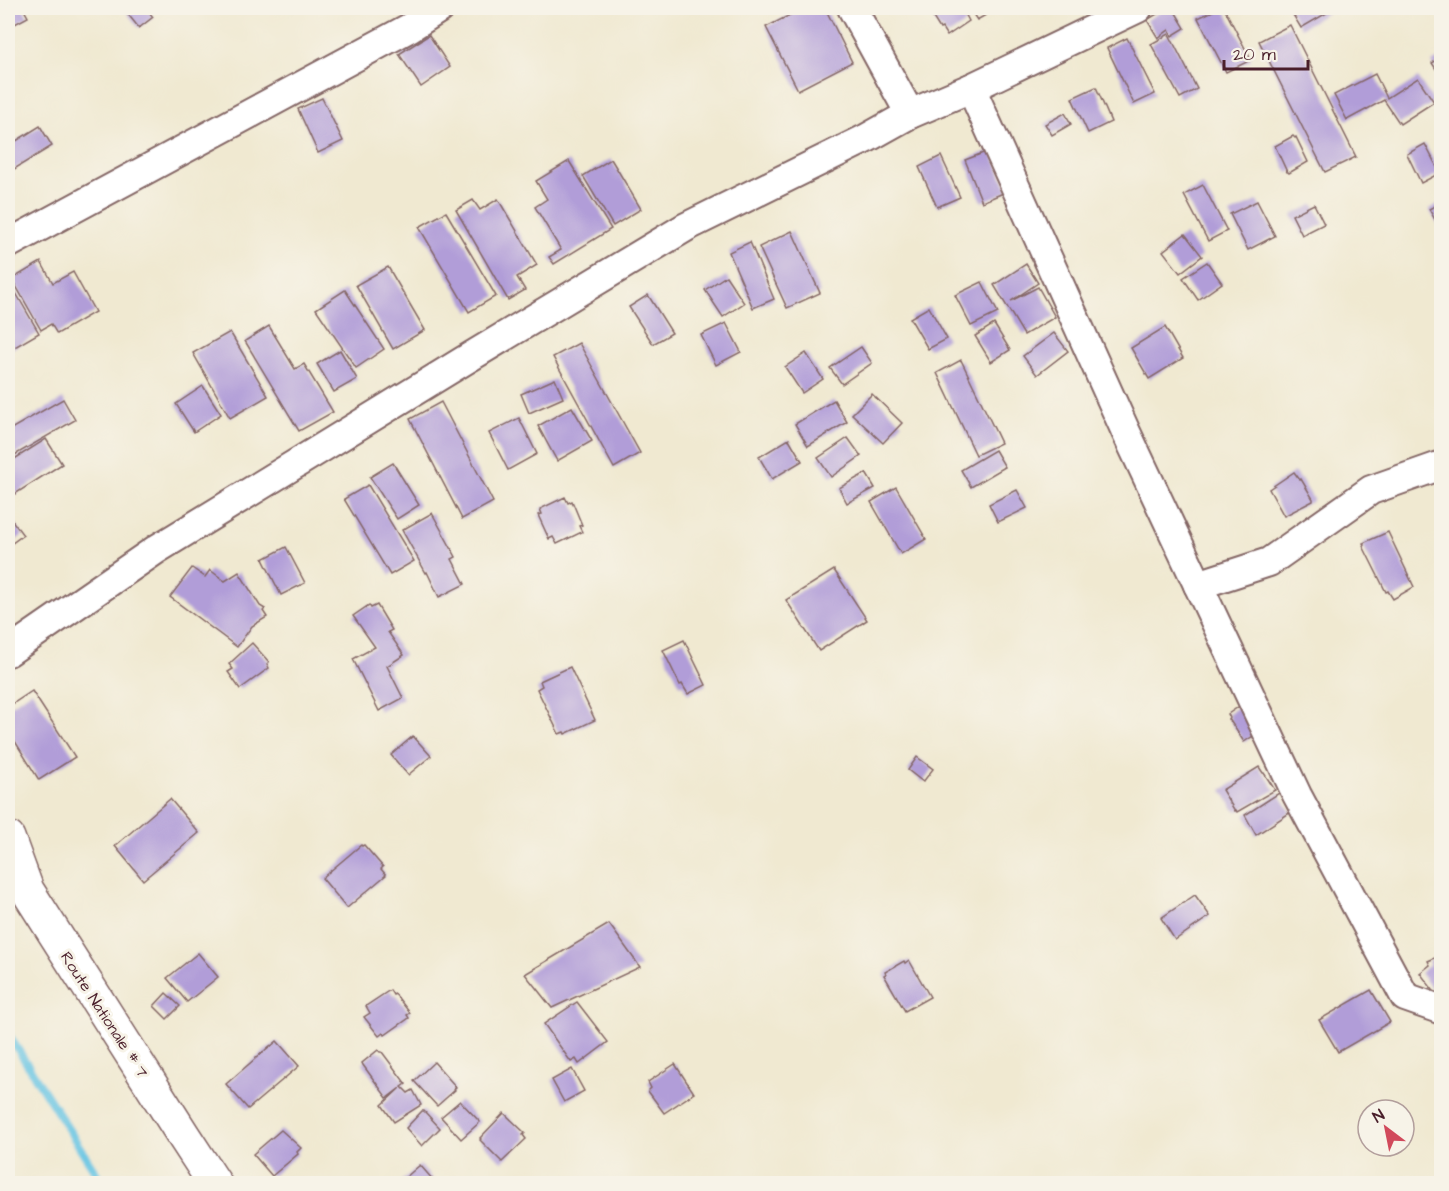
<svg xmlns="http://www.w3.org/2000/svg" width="1449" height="1191" font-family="'Architects Daughter',sans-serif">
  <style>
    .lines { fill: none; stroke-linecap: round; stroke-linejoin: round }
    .stream { stroke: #65c4e3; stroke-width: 8 }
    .building { fill: #b19dd8 }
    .minor-casing { stroke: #846665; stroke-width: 32 }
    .primary-casing { stroke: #846665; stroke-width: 36 }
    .minor { stroke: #fff; stroke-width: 28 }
    .primary { stroke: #fff; stroke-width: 33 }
    .labels { text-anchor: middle; stroke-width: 6; stroke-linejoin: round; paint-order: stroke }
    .street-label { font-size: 16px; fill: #4a1f2b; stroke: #f7f3e8 }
  </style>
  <rect width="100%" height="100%" fill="#f7f3e8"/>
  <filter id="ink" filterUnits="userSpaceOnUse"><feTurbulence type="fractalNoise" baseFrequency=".0167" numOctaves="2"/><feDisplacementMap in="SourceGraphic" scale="12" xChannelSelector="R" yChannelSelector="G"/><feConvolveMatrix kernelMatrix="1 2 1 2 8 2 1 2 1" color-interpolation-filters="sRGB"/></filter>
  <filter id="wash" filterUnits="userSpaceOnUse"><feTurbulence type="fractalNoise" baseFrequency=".008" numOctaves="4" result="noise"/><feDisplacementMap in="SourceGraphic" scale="24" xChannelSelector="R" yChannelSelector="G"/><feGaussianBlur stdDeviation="1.35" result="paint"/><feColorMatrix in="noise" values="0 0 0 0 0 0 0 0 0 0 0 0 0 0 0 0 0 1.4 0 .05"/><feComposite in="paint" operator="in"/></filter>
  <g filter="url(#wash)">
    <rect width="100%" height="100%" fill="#f0e9d1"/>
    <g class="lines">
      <!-- stream -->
      <path class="stream" d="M8,1034L103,1184"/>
    </g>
    <g id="blocks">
      <!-- building -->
      <g class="building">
        <path d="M8,8H23L28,17L13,25L8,15Z"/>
        <path d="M133,8H146L153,17L139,28L127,13Z"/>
        <path d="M804,8H825L852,62L798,90L766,27Z"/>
        <path d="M927,8H962L969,21L947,36L942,28L940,29Z"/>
        <path d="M969,8H998L977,20Z"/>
        <path d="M1167,8H1173L1185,28L1172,36L1169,30L1158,38L1147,20Z"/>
        <path d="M1219,8H1224L1251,60L1226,72L1198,18Z"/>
        <path d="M1289,8H1331L1332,10L1301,28Z"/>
        <path d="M1290,25L1356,157L1325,172L1259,41Z"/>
        <path d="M1169,34L1197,89L1180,98L1151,44Z"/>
        <path d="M429,35L450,67L421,87L399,54Z"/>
        <path d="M1127,38L1155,94L1134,104L1107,48Z"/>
        <path d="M1442,57V78L1432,63Z"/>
        <path d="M1375,74L1387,98L1418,78L1434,102L1400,124L1384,100L1347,120L1334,95Z"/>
        <path d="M1096,87L1111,122L1088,133L1072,98Z"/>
        <path d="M322,98L343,141L318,153L298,109Z"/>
        <path d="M1065,113L1071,124L1052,135L1045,124Z"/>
        <path d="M40,126L52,146L11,171L8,166V146Z"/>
        <path d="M1293,136L1295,138L1296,137L1308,162L1289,173L1288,172H1287L1275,146Z"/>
        <path d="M1425,144L1440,173L1421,183L1407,154Z"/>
        <path d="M991,150L1008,191L982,202L965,160Z"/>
        <path d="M941,156L960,197L937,207L919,167Z"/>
        <path d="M611,159L641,209L613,226L583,176Z"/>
        <path d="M569,161L611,229L554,264L549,257L561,250L535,207L547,199L536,181Z"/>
        <path d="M1203,185L1227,231L1208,241L1184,195Z"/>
        <path d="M498,199L537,265L517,277L525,290L508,300L456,210L473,200L480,210Z"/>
        <path d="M1257,201L1275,236L1248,250L1230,214Z"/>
        <path d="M1442,202V232L1429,209Z"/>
        <path d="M1314,204L1324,224L1302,235L1292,215Z"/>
        <path d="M446,212L496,296L469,312L419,227Z"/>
        <path d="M792,231L820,293L787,308L759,247Z"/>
        <path d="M1185,234L1202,256L1180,273L1163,251Z"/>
        <path d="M750,242L774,299L753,308L729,252Z"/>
        <path d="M41,262L53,283L73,272L95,312L57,334L51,324L41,330L12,279Z"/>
        <path d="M1207,262L1222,283L1198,300L1183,278Z"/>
        <path d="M1026,264L1038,283L1011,301L1038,287L1055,317L1024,335L994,285Z"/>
        <path d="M388,267L425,330L393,349L356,285Z"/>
        <path d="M726,276L744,303L723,317L705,290Z"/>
        <path d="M9,281L39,333L8,351V282Z"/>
        <path d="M982,282L998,313L971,326L955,295Z"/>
        <path d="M345,290L384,349L356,368L316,309Z"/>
        <path d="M648,295L672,333L653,344L629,307Z"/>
        <path d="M929,307L947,339L928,349L910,318Z"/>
        <path d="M726,323L741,352L716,365L701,335Z"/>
        <path d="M994,324L1010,350L991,362L975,336Z"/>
        <path d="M269,326L295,369L304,364L333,412L299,431L245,341Z"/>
        <path d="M1165,327L1183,358L1149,379L1131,348Z"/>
        <path d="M230,332L268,396L230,418L193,353Z"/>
        <path d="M1054,333L1068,351L1037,375L1023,356Z"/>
        <path d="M579,343L640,453L614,468L553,357Z"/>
        <path d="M861,347L872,363L842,384L830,368Z"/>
        <path d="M340,350L357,379L334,392L317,364Z"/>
        <path d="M806,353L823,379L802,393L785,367Z"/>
        <path d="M961,360L1001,443L976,455L937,373Z"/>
        <path d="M555,379L563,398L529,413L521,394Z"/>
        <path d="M203,386L221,414L194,432L176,404Z"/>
        <path d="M872,394L902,423L883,443L852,414Z"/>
        <path d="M63,399L75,420L8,459V422L11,429Z"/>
        <path d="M834,400L847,422L808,446L795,424Z"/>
        <path d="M441,402L493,502L462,519L410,419Z"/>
        <path d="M572,407L592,441L557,461L538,426Z"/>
        <path d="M519,418L537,454L508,470L489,433Z"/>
        <path d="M848,438L861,456L831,477L818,458Z"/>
        <path d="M46,439L62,464L15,494L8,483V481L11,479L8,473V463Z"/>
        <path d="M789,439L802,461L772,479L759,457Z"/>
        <path d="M995,450L1005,467L971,487L961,470Z"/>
        <path d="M393,463L419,505L397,519L370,477Z"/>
        <path d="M1294,472L1300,480L1301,479L1313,499V501L1284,516L1269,489Z"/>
        <path d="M866,473L875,488L847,503L839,488Z"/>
        <path d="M368,485L414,561L390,575L344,499Z"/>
        <path d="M896,487L926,539L901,554L871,502Z"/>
        <path d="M1017,490L1027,508L998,522L989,504Z"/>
        <path d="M565,497L568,503L572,501L582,525L579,526L582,532L557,544L553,537L549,539L538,515L542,514L540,509Z"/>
        <path d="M432,513L456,557L452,559L465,584L439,597L427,572L426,573L402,530Z"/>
        <path d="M8,515L23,535L8,546Z"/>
        <path d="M1388,532L1414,587L1393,599L1388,591L1386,592L1363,546L1364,545L1363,543Z"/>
        <path d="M286,547L305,583L281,595L263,559Z"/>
        <path d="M192,568L205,577L210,570L225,581L239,572L260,606L265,609L263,611L267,617L252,626L237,647L170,597Z"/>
        <path d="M834,570L867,620L819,651L786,600Z"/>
        <path d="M369,605L371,608L377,605L392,630L388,632L404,655L387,666L403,698L379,711L353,659L375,647L353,616Z"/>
        <path d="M684,640L706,685L688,694L682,684L680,685L663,650Z"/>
        <path d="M252,643L269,662L267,664L269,668L240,689L228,672L233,669L229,664Z"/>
        <path d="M570,667L595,720L565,734L564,732L559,734L537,689L542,686L540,681Z"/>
        <path d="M32,691L75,757L39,780L8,730V707Z"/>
        <path d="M1250,699L1271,724L1244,742L1229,719L1230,718L1228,714Z"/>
        <path d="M413,736L431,756L408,775L391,755Z"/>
        <path d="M917,757L933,769L923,782L908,770Z"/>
        <path d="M1259,767L1263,773H1264L1275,790L1237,812L1236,810L1235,811L1222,790Z"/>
        <path d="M1279,793L1291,812L1256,835L1245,815Z"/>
        <path d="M170,799L199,833L143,880L115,846Z"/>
        <path d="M361,845L362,846L364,845L383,867L381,869L386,875L347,908L322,878Z"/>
        <path d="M1195,895L1210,916L1175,940L1161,918Z"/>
        <path d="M609,924L640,967L552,1008L525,974Z"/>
        <path d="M198,953L218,977L187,1002L167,978Z"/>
        <path d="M1442,955V990L1436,994L1420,973L1430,965L1428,961Z"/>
        <path d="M909,960L930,997L905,1011L884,975L886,974L885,972L904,961L905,963Z"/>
        <path d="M390,990L393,995L395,994L410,1013L407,1015L409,1018L385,1035L383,1033L379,1036L364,1017L370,1013L366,1006Z"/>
        <path d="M1371,990L1390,1022L1338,1052L1319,1020Z"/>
        <path d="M166,993L180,1006L167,1019L154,1006Z"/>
        <path d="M577,1002L608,1042L579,1064L576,1059L571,1062L544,1024Z"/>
        <path d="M277,1041L299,1066L248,1109L226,1084L270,1046V1047Z"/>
        <path d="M378,1050L380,1052H382L406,1084L402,1087L408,1093L413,1090L421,1105L394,1122L382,1105L400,1088L387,1098L363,1065L362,1063Z"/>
        <path d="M434,1062L456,1087L454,1089L455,1090L437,1106L414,1081Z"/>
        <path d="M675,1064L694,1093L664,1113L648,1091L651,1088L648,1082Z"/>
        <path d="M572,1069L584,1091L564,1102L552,1080Z"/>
        <path d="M460,1101L480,1122L461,1139L441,1117Z"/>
        <path d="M422,1111H424L440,1128L422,1146L406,1128Z"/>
        <path d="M504,1113L525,1133L523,1135L526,1139L502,1162L480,1140L481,1139L480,1138Z"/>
        <path d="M281,1130L301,1148L297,1152L298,1154L272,1176L253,1154Z"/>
        <path d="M420,1165L434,1181L432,1184H398Z"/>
      </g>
    </g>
  </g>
  <g filter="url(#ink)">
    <use href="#blocks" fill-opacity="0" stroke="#846665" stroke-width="1.5"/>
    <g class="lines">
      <defs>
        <g id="minor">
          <path d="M852,8L910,114"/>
          <path d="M971,88L1126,432L1297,795L1405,997L1442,1010"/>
          <path d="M8,244L409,28L440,8"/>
          <path d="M1198,585L1269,562L1371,490L1442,465"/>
          <path d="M8,652L157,549L465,360L686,227L867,138L910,114L971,88L1138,8"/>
        </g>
        <path id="primary" d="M8,838L27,890L183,1135L215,1184"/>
      </defs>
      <!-- minor casing -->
      <use href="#minor" class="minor-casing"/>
      <!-- primary casing -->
      <use href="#primary" class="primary-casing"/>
      <!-- minor -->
      <use href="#minor" class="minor"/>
      <!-- primary -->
      <use href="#primary" class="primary"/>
    </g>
  </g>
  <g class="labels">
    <!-- street labels -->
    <g class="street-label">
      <text transform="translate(105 1014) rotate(57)" y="6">Route Nationale # 7</text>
    </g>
  </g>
  <!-- margin -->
  <rect width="1449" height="1191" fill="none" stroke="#f7f3e8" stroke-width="30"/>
  <!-- north arrow -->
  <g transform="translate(1386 1128) rotate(328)"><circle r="28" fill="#f7f3e8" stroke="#b29e9c" stroke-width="1.5"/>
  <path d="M0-4.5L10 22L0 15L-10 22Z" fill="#d1495b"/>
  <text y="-9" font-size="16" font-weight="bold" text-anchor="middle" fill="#4a1f2b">N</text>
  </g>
  <!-- scale -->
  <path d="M1224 60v9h84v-9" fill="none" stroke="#4a1f2b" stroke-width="3"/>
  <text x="1233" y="60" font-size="18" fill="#4a1f2b" stroke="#f7f3e8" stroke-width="4.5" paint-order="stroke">20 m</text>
</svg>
